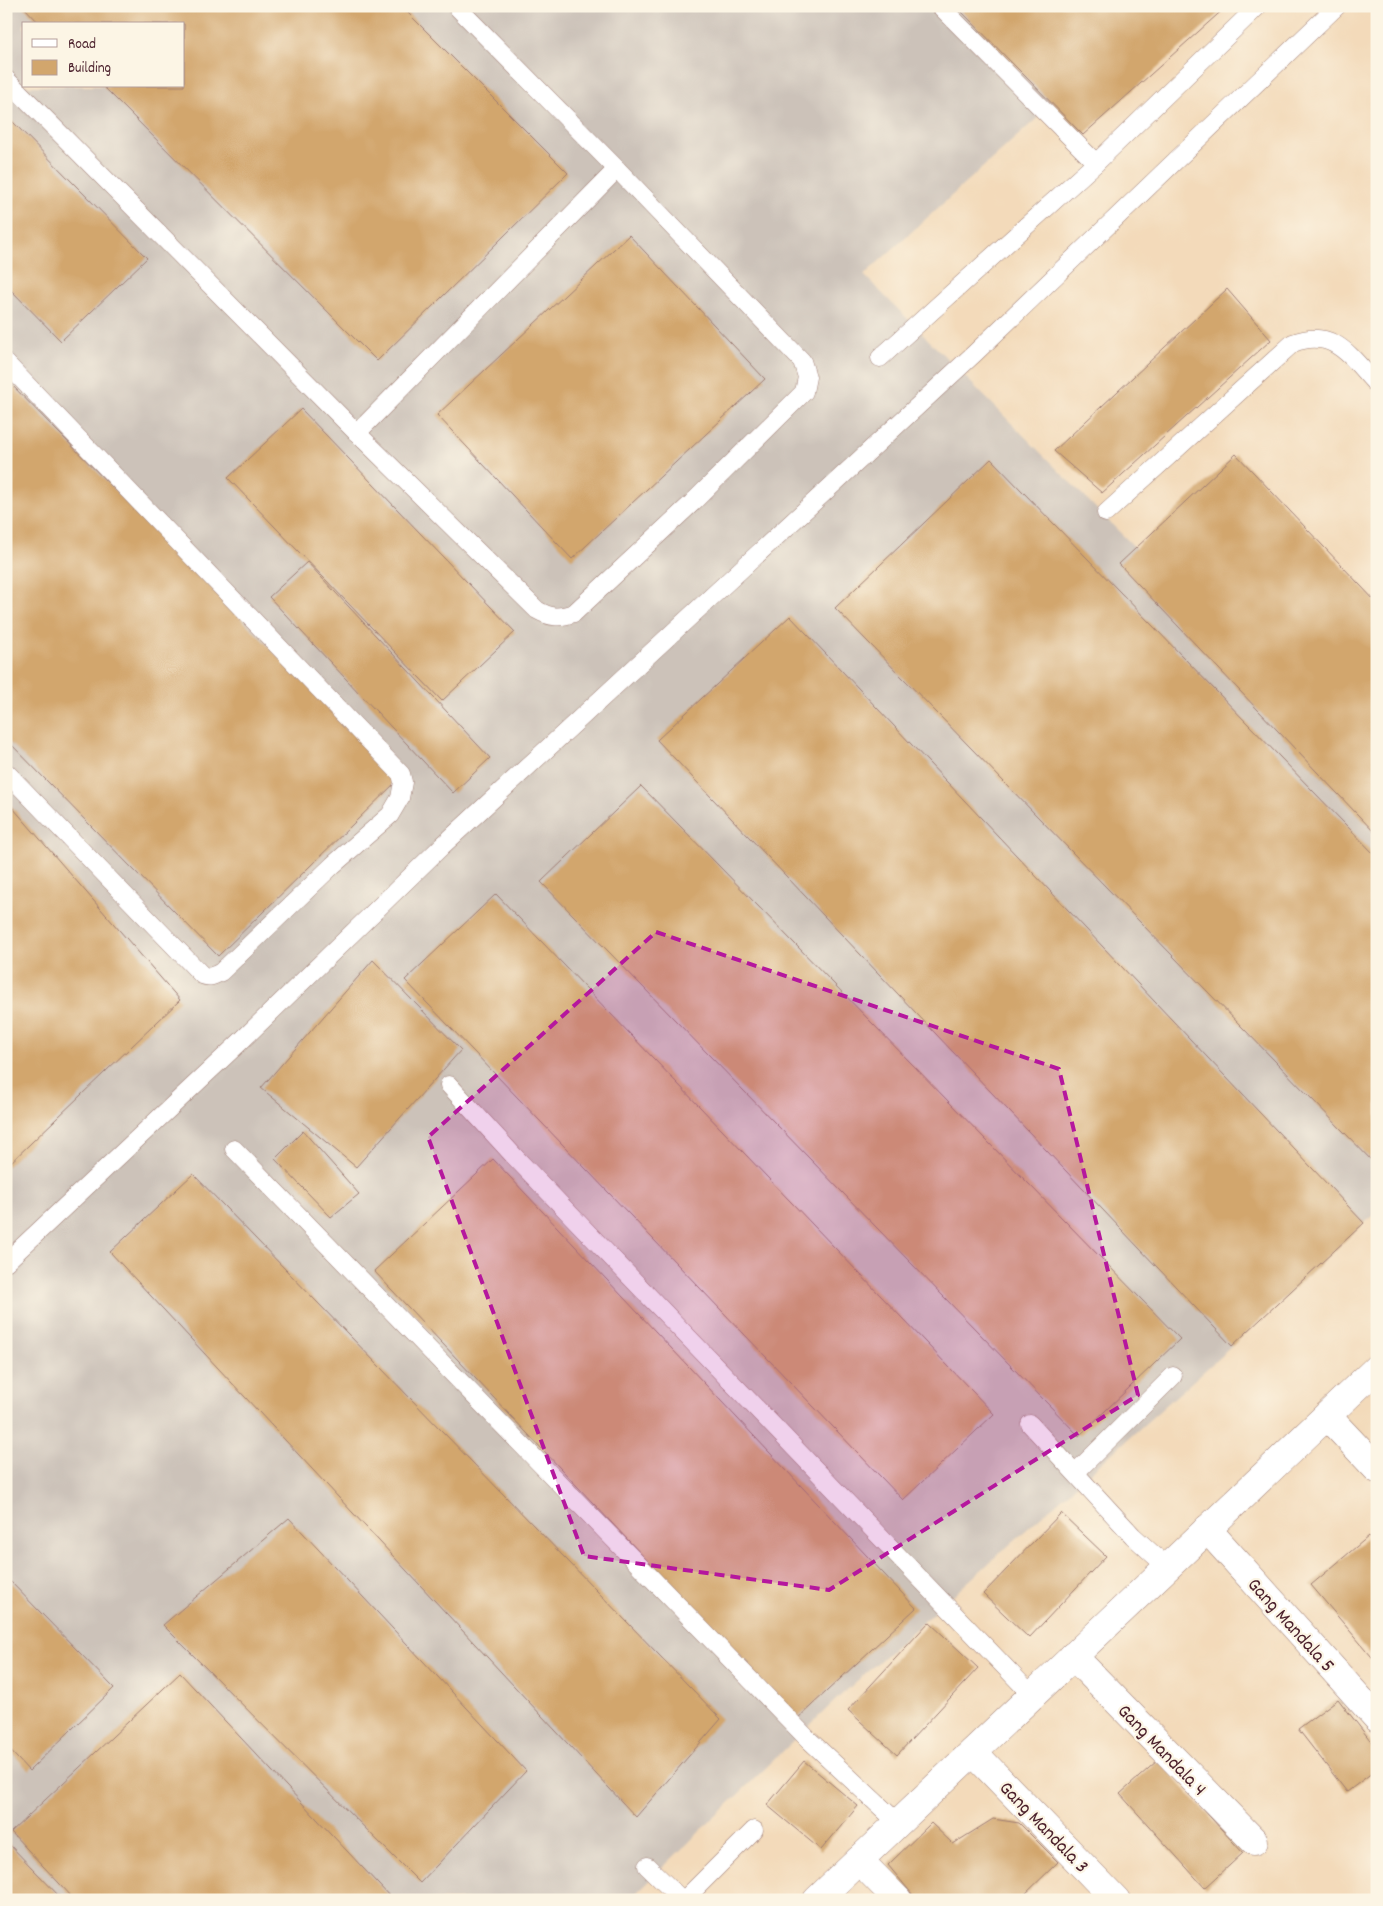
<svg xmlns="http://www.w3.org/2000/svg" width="1383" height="1906" font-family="Dekko,sans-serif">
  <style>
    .industrial { fill: #ccc2b9; fill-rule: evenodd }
    .building { fill: #d2a66d }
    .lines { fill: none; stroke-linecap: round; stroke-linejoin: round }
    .lane-casing { stroke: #9e7c72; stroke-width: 19 }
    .street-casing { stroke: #9e7c72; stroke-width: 29 }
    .lane { stroke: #fff; stroke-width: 18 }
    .street { stroke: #fff; stroke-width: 28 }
    .marked { fill: #b5179e; fill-opacity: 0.2; stroke: #b5179e; stroke-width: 4; stroke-dasharray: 10 6; stroke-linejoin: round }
    .labels { text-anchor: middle; stroke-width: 4.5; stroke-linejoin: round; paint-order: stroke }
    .street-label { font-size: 20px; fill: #4a1f2b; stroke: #fcf5e5 }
  </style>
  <rect width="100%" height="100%" fill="#fcf5e5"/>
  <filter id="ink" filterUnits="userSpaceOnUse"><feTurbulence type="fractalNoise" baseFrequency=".02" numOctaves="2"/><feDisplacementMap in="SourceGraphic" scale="10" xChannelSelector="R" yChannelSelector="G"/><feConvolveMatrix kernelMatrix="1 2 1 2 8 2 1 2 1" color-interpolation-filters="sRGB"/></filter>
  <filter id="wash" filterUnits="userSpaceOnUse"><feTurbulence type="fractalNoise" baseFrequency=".0096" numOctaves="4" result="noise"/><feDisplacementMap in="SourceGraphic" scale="20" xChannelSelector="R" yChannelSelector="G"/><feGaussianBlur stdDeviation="1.12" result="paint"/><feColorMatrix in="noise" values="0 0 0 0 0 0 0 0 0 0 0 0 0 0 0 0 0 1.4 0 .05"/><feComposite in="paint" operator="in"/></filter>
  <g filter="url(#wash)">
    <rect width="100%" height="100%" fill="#f3daba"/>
    <!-- industrial -->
    <path class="industrial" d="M6,6H1161L864,275L1377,791V1213L1364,1223L1232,1346L839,1697L629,1900H6ZM24,24H184V86H24Z"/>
    <g id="blocks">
      <!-- building -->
      <g class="building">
        <path d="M23,6H401L568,173L377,361L103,86H184V24H40Z"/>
        <path d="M956,6H1227L1083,135Z"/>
        <path d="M9,118L147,258L61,341L6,285V121Z"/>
        <path d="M629,235L765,379L572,559L437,415Z"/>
        <path d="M1227,289L1271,340L1102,493L1054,451Z"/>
        <path d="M6,379L399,779L218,956L6,739Z"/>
        <path d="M301,409L515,632L442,701L228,478Z"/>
        <path d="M1236,454L1377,603V835L1119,564Z"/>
        <path d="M991,459L1377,857V1166L835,608Z"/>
        <path d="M307,562L490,758L453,793L269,597Z"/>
        <path d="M790,616L1364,1223L1232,1346L657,740Z"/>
        <path d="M641,786L1180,1339L1079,1436L541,882Z"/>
        <path d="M6,800L180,1000L6,1167Z"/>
        <path d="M496,894L994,1414L903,1500L405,980Z"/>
        <path d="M373,960L461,1050L356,1167L261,1088Z"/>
        <path d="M303,1131L359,1194L331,1217L275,1159Z"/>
        <path d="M493,1159L916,1608L797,1719L374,1271Z"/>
        <path d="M193,1174L721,1719L636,1817L110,1252Z"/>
        <path d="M1061,1513L1106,1556L1029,1638L983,1594Z"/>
        <path d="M289,1518L526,1771L420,1883L163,1625Z"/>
        <path d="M1369,1536L1377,1544V1663L1311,1585Z"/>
        <path d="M6,1577L114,1688L29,1771L6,1746Z"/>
        <path d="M929,1622L978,1668L897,1755L848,1710Z"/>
        <path d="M180,1673L393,1900H75L11,1832Z"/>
        <path d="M1338,1699L1377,1749V1769L1347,1792L1298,1729Z"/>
        <path d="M1158,1760L1243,1853L1205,1888L1120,1794Z"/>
        <path d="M804,1761L858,1806L821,1850L767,1805Z"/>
        <path d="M993,1819L1019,1823L1058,1862L1019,1900H917L888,1865L931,1823L953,1844Z"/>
        <path d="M6,1841L63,1900H6Z"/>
      </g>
    </g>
  </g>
  <g filter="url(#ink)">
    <use href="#blocks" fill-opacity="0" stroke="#9e7c72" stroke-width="1"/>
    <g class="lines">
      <defs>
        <g id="lane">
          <path d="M940,6L1096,163"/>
          <path d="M6,79L357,433L537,610C551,618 559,618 574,613L692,503L804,392L807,377L802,361L617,169L456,6"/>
          <path d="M880,358L1096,163L1258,6"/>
          <path d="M6,363L401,774L403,782L400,798L390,815L333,865L221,972C214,976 209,978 202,975L6,772"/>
          <path d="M357,433L617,169"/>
          <path d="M1106,513L1293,343C1335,327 1351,358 1377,385"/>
          <path d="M449,1085L514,1156L1032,1695"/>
          <path d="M234,1149L808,1739L898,1823"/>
          <path d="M6,1262L239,1043L442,846L975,353L1337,6"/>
          <path d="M1030,1424L1133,1536L1167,1567"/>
          <path d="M1076,1472L1173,1376"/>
          <path d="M647,1866L682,1900"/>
          <path d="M684,1900L754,1830"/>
        </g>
        <g id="street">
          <path d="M1327,1416L1377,1469"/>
          <path d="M1207,1529L1377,1718"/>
          <path d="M1073,1656L1254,1841"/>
          <path d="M973,1752L1116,1900"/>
          <path d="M859,1860L898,1900"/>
          <path d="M817,1900L1377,1368"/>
        </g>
      </defs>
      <!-- lane casing -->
      <use href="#lane" class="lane-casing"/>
      <!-- street casing -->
      <use href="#street" class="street-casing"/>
      <!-- lane -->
      <use href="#lane" class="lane"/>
      <!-- street -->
      <use href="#street" class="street"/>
    </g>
  </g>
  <!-- marked area -->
  <path class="marked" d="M656,932L1059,1069L1138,1395L829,1590L584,1556L428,1137Z"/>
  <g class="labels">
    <!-- street labels -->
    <g class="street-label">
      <text transform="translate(1292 1624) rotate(48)" y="7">Gang Mandala 5</text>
      <text transform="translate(1163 1749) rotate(46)" y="7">Gang Mandala 4</text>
      <text transform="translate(1045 1826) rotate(46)" y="7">Gang Mandala 3</text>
    </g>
  </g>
  <!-- margin -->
  <rect width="1383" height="1906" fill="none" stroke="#fcf5e5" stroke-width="25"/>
  <!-- legend -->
  <rect x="22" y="22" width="162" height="65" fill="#fcf5e5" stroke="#b59f9b"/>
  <rect x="32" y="39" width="25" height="8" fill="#ffffff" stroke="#b59f9b"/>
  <text x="68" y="48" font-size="15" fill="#4a1f2b">Road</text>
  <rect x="32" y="60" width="25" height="15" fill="#d2a66d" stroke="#b59f9b"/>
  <text x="68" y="72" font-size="15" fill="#4a1f2b">Building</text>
</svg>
